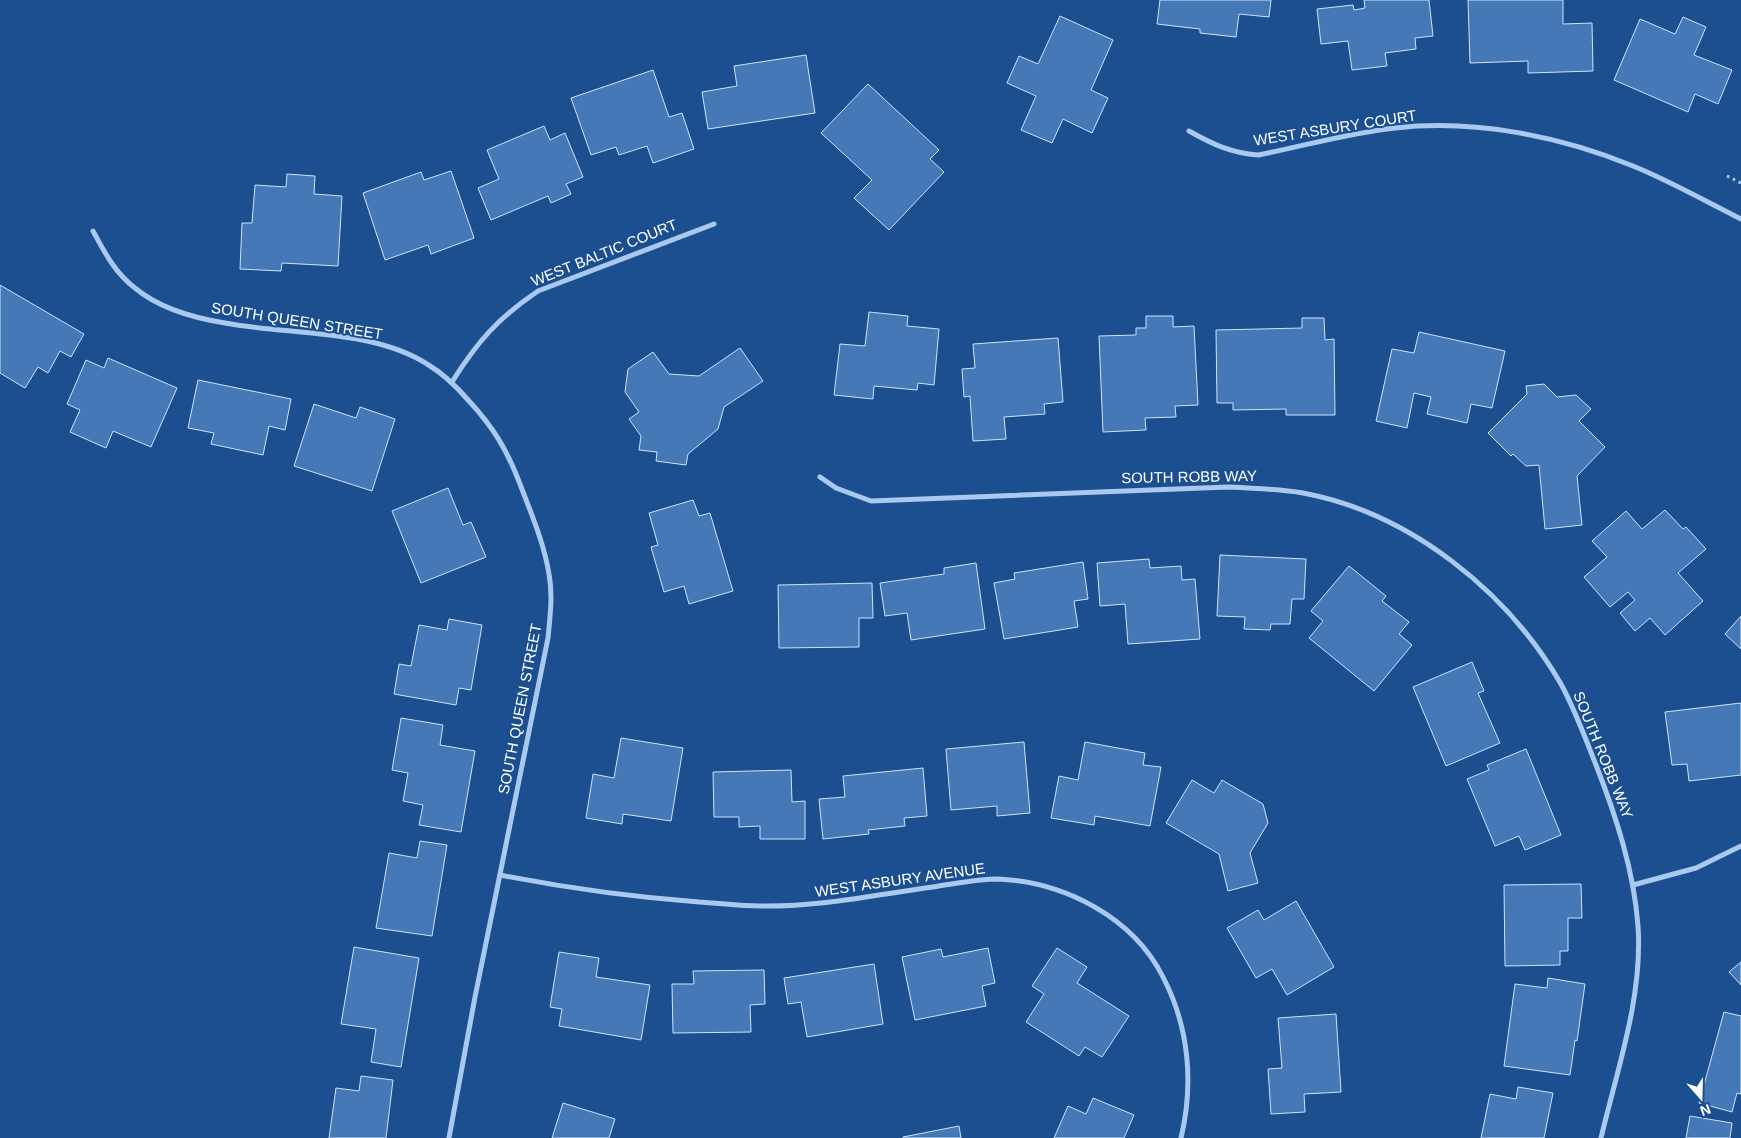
<svg xmlns="http://www.w3.org/2000/svg" width="1741" height="1138" font-family="Helvetica,sans-serif">
  <style>
    .building { fill: #4478b7; stroke: #cfe3fa }
    .lines { fill: none; stroke-linecap: round; stroke-linejoin: round }
    .path { stroke: #a9c9ee; stroke-width: 3; stroke-dasharray: 2.5 4; stroke-linecap: butt }
    .minor { stroke: #a9c9ee; stroke-width: 5 }
    .labels { text-anchor: middle; stroke-width: 4; stroke-linejoin: round; paint-order: stroke }
    .street-label { font-size: 15px; fill: #fff; stroke: #1b4f8f }
  </style>
  <rect width="100%" height="100%" fill="#1b4f8f"/>
  <!-- building -->
  <g class="building">
    <path d="M1160,0H1271L1269,17L1239,14L1236,37L1200,33V29L1157,24Z"/>
    <path d="M1364,0H1429L1433,36L1415,38L1416,49L1385,53L1387,66L1352,70L1348,41L1321,44L1317,9L1353,5L1354,10L1365,8Z"/>
    <path d="M1468,0H1563V24L1592,23L1593,71L1528,73V61L1470,63Z"/>
    <path d="M1060,16L1113,40L1091,90L1108,98L1092,133L1063,119L1052,143L1021,130L1036,96L1007,83L1019,56L1038,64Z"/>
    <path d="M1683,17L1706,27L1694,55L1732,70L1718,104L1695,94L1688,112L1614,80L1640,19L1675,34Z"/>
    <path d="M806,55L815,113L708,129L702,92L737,86L734,66Z"/>
    <path d="M653,70L669,117L682,113L694,149L653,163L647,146L619,155L616,147L591,155L571,98Z"/>
    <path d="M868,84L939,150L930,159L944,172L889,230L854,198L872,180L821,133Z"/>
    <path d="M544,126L550,140L565,133L583,177L566,184L571,194L551,203L548,196L491,220L478,188L499,179L487,150Z"/>
    <path d="M451,171L474,238L431,254L428,245L385,260L363,193L421,172L424,180Z"/>
    <path d="M287,174L315,176L314,194L342,196L338,266L282,263L281,271L240,269L242,223H252L255,185L286,187Z"/>
    <path d="M0,285L84,334L71,357L60,351L48,373L38,367L25,388L0,373Z"/>
    <path d="M869,312L908,316L907,326L939,329L934,385L918,383L917,390L874,386L873,399L834,395L840,344L865,346Z"/>
    <path d="M1146,316H1173V327L1194,326L1198,405L1175,406L1176,417L1145,418L1146,430L1103,432L1099,336L1136,335V328H1146Z"/>
    <path d="M1302,318H1324L1325,340L1334,339L1335,415H1286V409L1233,410V403H1217L1216,330L1302,328Z"/>
    <path d="M1419,332L1505,351L1492,408L1471,404L1467,423L1427,414L1431,397L1414,393L1407,428L1376,421L1392,349L1414,353Z"/>
    <path d="M1058,338L1063,402L1044,404L1045,414L1004,417L1006,439L973,441L970,396L964,397L962,369L975,368L973,344Z"/>
    <path d="M740,348L763,381L724,407L718,429L688,454L686,465L656,461L657,452L639,450L641,436L629,419L639,412L625,392L628,369L653,352L669,374L699,376Z"/>
    <path d="M108,358L177,388L151,447L113,431L106,448L70,432L80,410L67,404L86,360L104,368Z"/>
    <path d="M198,380L291,399L285,430L269,426L263,455L211,444L214,433L188,428Z"/>
    <path d="M1544,384L1557,397L1576,395L1591,409L1579,421L1605,447L1577,476L1582,525L1545,529L1539,465L1526,466L1513,454L1511,456L1488,433L1527,394L1526,386Z"/>
    <path d="M314,404L356,418L360,407L395,419L372,491L294,466Z"/>
    <path d="M448,488L463,525L471,522L486,557L421,583L392,511Z"/>
    <path d="M693,500L699,516L710,513L733,591L689,604L684,586L664,592L651,547L658,545L649,513Z"/>
    <path d="M1665,510L1683,529L1686,527L1706,549L1678,573L1703,601L1665,635L1650,618L1635,631L1620,613L1635,600L1628,592L1610,607L1584,577L1607,557L1592,541L1626,511L1642,529Z"/>
    <path d="M1220,555L1306,559L1304,599H1292L1290,624H1271L1270,630L1244,629L1245,617L1217,616Z"/>
    <path d="M1149,559L1150,568L1181,566L1182,580L1195,579L1200,639L1128,644L1125,604L1100,606L1097,563Z"/>
    <path d="M1083,562L1088,599L1074,601L1078,627L1004,639L994,583L1015,579L1014,573Z"/>
    <path d="M976,563L985,629L911,640L907,613L885,616L880,583L944,574V568Z"/>
    <path d="M1349,566L1386,596L1382,601L1409,622L1399,634L1412,645L1374,691L1309,638L1323,621L1311,611Z"/>
    <path d="M872,583L873,618H859V647L779,648L778,585Z"/>
    <path d="M1741,616V649L1725,634Z"/>
    <path d="M449,619L482,625L471,690L459,688L456,705L394,694L399,664L411,666L419,625L447,630Z"/>
    <path d="M1472,662L1484,691L1478,693L1500,743L1446,766L1413,687Z"/>
    <path d="M1741,703V775L1689,781L1687,764L1672,765L1665,712Z"/>
    <path d="M401,718L443,725L440,745L475,751L461,832L419,825L423,805L403,801L408,773L392,770Z"/>
    <path d="M621,738L683,748L671,821L623,814L622,824L586,818L593,774L614,778Z"/>
    <path d="M1024,742L1030,813L997,816V806L951,810L946,749Z"/>
    <path d="M1085,742L1145,753L1143,765L1161,767L1150,826L1095,816L1094,825L1051,818L1059,776L1078,780Z"/>
    <path d="M1526,749L1561,835L1525,850L1519,836L1495,846L1467,779L1489,770L1487,765Z"/>
    <path d="M923,768L927,816L904,818L905,826L868,830L869,834L823,839L819,799L845,797L843,776Z"/>
    <path d="M791,770L792,802L805,801V839H760V826L739,827V817H714L713,772Z"/>
    <path d="M1192,780L1214,793L1222,780L1263,804L1268,823L1250,853L1258,883L1228,891L1219,854L1166,823Z"/>
    <path d="M420,841L447,845L432,936L376,928L389,853L417,858Z"/>
    <path d="M1581,884L1582,918H1568V951H1560V965L1505,966L1504,885Z"/>
    <path d="M1296,901L1334,967L1287,995L1272,969L1256,978L1227,928L1258,910L1264,920Z"/>
    <path d="M354,947L419,958L401,1067L371,1062L376,1029L341,1024Z"/>
    <path d="M988,948L995,983L982,986L986,1006L915,1020L902,957L941,949L943,957Z"/>
    <path d="M1057,948L1087,967L1077,983L1129,1016L1102,1057L1085,1047L1079,1056L1026,1022L1044,994L1032,986Z"/>
    <path d="M559,952L599,958L596,977L650,985L641,1040L559,1026L562,1009L550,1007Z"/>
    <path d="M1741,962V985L1729,972Z"/>
    <path d="M874,964L883,1024L807,1037L801,1002L788,1004L784,978Z"/>
    <path d="M764,970L765,1004L750,1005L751,1032L673,1033L672,984H694L693,971Z"/>
    <path d="M1548,978L1585,984L1577,1041L1575,1040L1570,1075L1504,1066L1515,984L1547,988Z"/>
    <path d="M1724,1012L1741,1016V1094L1737,1093L1732,1112L1699,1103Z"/>
    <path d="M1336,1014L1341,1092L1304,1094L1305,1112L1271,1114L1268,1069L1282,1068L1278,1018Z"/>
    <path d="M361,1076L393,1080L386,1138H329L336,1088L359,1091Z"/>
    <path d="M1518,1087L1553,1093L1544,1138H1481L1490,1094L1516,1099Z"/>
    <path d="M1093,1098L1134,1115L1124,1138H1054L1068,1106L1086,1114Z"/>
    <path d="M563,1103L615,1119L609,1138H552Z"/>
    <path d="M1690,1116L1732,1123L1730,1138H1686Z"/>
    <path d="M959,1126L961,1138H903V1137Z"/>
  </g>
  <g class="lines">
    <!-- path -->
    <path class="path" d="M1727,176L1741,183"/>
    <!-- minor -->
    <g class="minor">
      <path d="M1189,131C1212,144 1231,153 1258,155C1304,146 1349,133 1395,128C1474,119 1560,136 1633,166C1670,181 1705,201 1741,219"/>
      <path d="M93,231C105,253 115,273 135,288C160,309 194,318 225,323C288,335 372,329 427,364C444,374 457,387 469,401C494,428 507,450 520,484C531,513 544,543 549,574C553,595 550,617 548,638L475,997L449,1138"/>
      <path d="M452,382C477,342 498,318 538,291L714,224"/>
      <path d="M820,477L836,488L871,501L1228,487C1253,488 1278,489 1303,493C1410,513 1507,591 1561,684C1575,710 1585,737 1596,765C1616,816 1634,871 1638,926C1643,997 1617,1070 1601,1138"/>
      <path d="M500,875C566,888 631,897 699,902C719,903 739,906 760,906C819,907 875,895 933,887C954,884 977,879 998,879C1064,882 1133,917 1163,977C1189,1027 1194,1083 1181,1138"/>
      <path d="M1633,885L1696,868L1741,846"/>
    </g>
  </g>
  <g class="labels">
    <!-- street labels -->
    <g class="street-label">
      <text transform="translate(1335 128) rotate(-9)" y="5">WEST ASBURY COURT</text>
      <text transform="translate(604 253) rotate(-22)" y="5">WEST BALTIC COURT</text>
      <text transform="translate(297 321) rotate(9)" y="5">SOUTH QUEEN STREET</text>
      <text transform="translate(1189 477) rotate(-1)" y="5">SOUTH ROBB WAY</text>
      <text transform="translate(520 709) rotate(-79)" y="5">SOUTH QUEEN STREET</text>
      <text transform="translate(1603 755) rotate(68)" y="5">SOUTH ROBB WAY</text>
      <text transform="translate(900 880) rotate(-8)" y="5">WEST ASBURY AVENUE</text>
    </g>
  </g>
  <!-- north arrow -->
  <g transform="translate(1701 1098) rotate(160)" stroke="#1b4f8f" stroke-width="4" paint-order="stroke">
  <path d="M0-4L9 19L0 12L-9 19Z" fill="#ffffff"/>
  <text y="-8" font-size="14" font-weight="bold" text-anchor="middle" fill="#ffffff">N</text>
  </g>
</svg>
